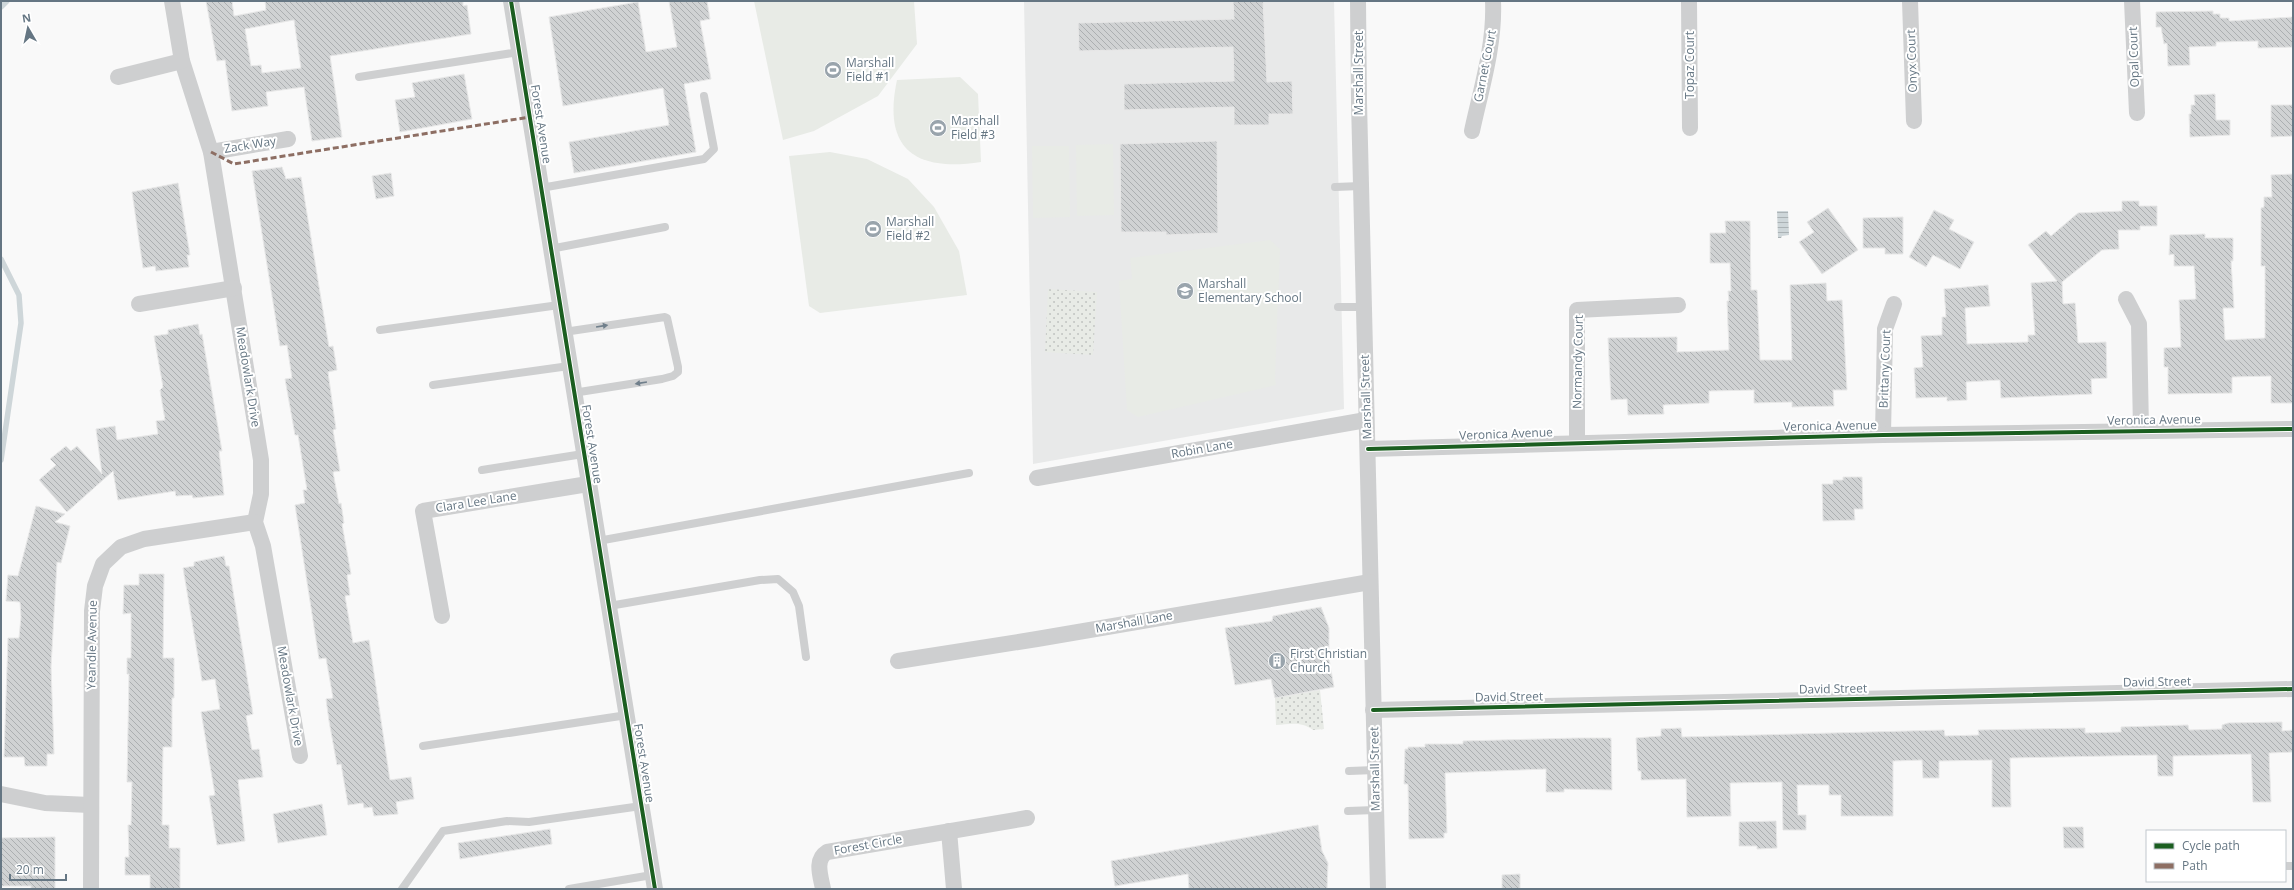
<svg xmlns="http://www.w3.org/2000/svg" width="2294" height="890" font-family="'Open Sans',sans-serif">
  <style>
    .built { fill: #e8e9e9 }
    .green { fill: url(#green-dots) }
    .pitch { fill: #e8ebe6 }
    .water { fill: url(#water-rules) }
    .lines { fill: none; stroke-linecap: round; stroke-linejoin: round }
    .stream { stroke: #ced6d9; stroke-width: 5.5 }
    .building { fill: url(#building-back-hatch); stroke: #e8e8e8; fill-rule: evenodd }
    .service { stroke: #cecfd0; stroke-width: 8 }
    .minor { stroke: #cecfd0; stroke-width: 16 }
    .quiet { stroke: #8d6e63; stroke-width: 3; stroke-dasharray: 6 3; stroke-linecap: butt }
    .cycleway-casing { stroke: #fff; stroke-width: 6 }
    .cycleway { stroke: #1b5e20; stroke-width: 4 }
    .oneway { fill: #707f8b }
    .labels { text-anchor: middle; stroke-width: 4; stroke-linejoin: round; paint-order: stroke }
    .street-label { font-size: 12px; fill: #657683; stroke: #fff }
    .poi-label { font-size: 12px; fill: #657683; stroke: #fff; text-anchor: start }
  </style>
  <defs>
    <pattern id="green-dots" width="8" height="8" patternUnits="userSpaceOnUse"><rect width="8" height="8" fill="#e8ebe6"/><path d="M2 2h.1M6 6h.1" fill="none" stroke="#c0c3c0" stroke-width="1.8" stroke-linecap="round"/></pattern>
    <pattern id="water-rules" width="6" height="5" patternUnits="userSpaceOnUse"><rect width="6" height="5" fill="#ced6d9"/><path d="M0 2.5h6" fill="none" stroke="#abb2b5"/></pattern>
    <pattern id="building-back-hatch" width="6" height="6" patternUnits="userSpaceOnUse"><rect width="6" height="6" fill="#d0d2d3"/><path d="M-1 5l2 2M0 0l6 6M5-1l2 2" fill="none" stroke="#acafb1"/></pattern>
  </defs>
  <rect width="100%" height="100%" fill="#f9f9f9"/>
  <!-- built -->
  <path class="built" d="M1024,1H1334L1344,409L1033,464Z"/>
  <!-- green -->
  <g class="green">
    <path d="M1048,289L1097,292L1093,355L1045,352Z"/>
    <path d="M1320,690L1324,729L1313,730C1301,721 1290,724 1276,725L1275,698Z"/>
  </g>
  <!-- pitch -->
  <g class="pitch">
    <path d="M754,1H914L917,44L878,96L814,131L783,140Z"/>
    <path d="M960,77L978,94L981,162C916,172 882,150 897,80Z"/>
    <path d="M1113,144L1114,215L1077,216L1076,145Z"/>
    <path d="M1069,146L1070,217L1033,218L1032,146Z"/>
    <path d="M830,152L867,159L908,179L934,207L959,251L967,295L820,313L809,306L789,156Z"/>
    <path d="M1270,240L1280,249L1275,378L1276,385L1138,417L1127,410L1119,281L1132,279L1130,258Z"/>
  </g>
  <!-- water -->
  <path class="water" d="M1777,211H1788L1789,235L1782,236L1781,238H1778Z"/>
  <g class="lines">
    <!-- stream -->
    <g class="stream">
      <path d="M1,7L7,1"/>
      <path d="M1,259L19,295L21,323L1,460"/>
    </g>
  </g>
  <!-- building -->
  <g class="building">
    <path d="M206,1H232L234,16L266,10L265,1H463V6L467,5L471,34L330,56L342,137L312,141L304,87L266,92L268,106L232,111L225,60L217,61ZM294,20L301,68L262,73L261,65L251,66L245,29Z"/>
    <path d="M669,1H707L710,19L700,21L711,79L684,84L696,152L574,173L569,142L669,125L663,88L563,106L549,17L638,2L646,52L677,47Z"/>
    <path d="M1233,1H1263L1267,82L1292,81L1293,114H1269V125H1234V107L1124,110V84L1234,81L1233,47L1079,51L1078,23L1234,19Z"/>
    <path d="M2213,11V14H2220V18H2229V21L2293,17V47L2258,48V41L2216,42V46L2189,47L2190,65L2168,66L2167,43L2164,44L2161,27H2156V12Z"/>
    <path d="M464,74L472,119L400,132L395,100L415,97L412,83Z"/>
    <path d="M2215,94L2216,120H2230V135L2190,137L2189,114H2191V105H2195L2194,95Z"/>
    <path d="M2271,105H2293V136L2271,137Z"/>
    <path d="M1217,141L1218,233L1166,235V232H1121L1120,144Z"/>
    <path d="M282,167L286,179L301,177L329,347L333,346L337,370L328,372L336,429L333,430L340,471L333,472L339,504L341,503L344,523L342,524L351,574L347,575L350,595L345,596L353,643L369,640L390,780L411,777L414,799L396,802L398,814L374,816L372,807L364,808L363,803L348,805L341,764L337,765L329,721L326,699L333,698L326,658L319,659L295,505L305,503L303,490H307L298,435H295L285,379L292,378L287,345L280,346L252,171Z"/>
    <path d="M391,173L394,196L376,199L372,176Z"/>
    <path d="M2293,174V403H2271V376L2232,377V393L2168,394V367H2164V348L2181,347L2179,300L2196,299L2194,266H2174V254L2169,255L2170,235L2205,234V238H2233V261H2231L2234,308H2223L2225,340L2265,338V266H2261V208L2264,207V197H2272L2271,175Z"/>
    <path d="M178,183L190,255H187L189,267L156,271L155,266L143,268L132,192Z"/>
    <path d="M2122,201H2139V206H2157V226H2140V230H2118L2119,249L2102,250L2062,282L2063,304L2075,303L2078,343L2106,342L2107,378L2091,379L2092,394L2001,398L2000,380L1966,382L1967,400L1947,401V397L1916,398L1914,368L1923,367L1921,336L1942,335V317H1946L1944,289L1988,285L1990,306L1965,308L1967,344L2028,342V335H2035L2031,283L2057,281L2028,245L2046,231L2051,236L2078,213L2122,211Z"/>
    <path d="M1828,208L1858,250L1822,274L1799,242L1814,232L1807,222Z"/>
    <path d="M1934,210L1954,220L1949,229L1974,242L1960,269L1933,255L1926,267L1909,257Z"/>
    <path d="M1903,217V254H1885V248H1863V218Z"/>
    <path d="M1725,221H1750L1751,290H1757L1760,360H1792L1790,285L1826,283L1827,301L1842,300L1847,390H1833L1834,406L1792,407V402L1754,403V390L1709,391V403L1663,405L1664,414L1628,415L1627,399L1611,400L1608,338L1677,337V352L1729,350L1727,301H1729L1728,291H1731L1730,263H1710V233H1726Z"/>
    <path d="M198,324L200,335L202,334L222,451H219L224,495L193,498L192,495L176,496L175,491L118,500L113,471L67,512L39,480L56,465L50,459L66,446L71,451L77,446L102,474L96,429L115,426L117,440L158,434L156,421L165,420L160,390L163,387L154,336L168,334V330Z"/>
    <path d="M1843,477H1862L1863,509H1854L1855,520L1823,521L1822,484H1833V480H1843Z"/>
    <path d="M36,506L65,514L55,522L70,526L61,563L57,562L51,667L54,754H47V766H25L24,757H4L8,638H19L21,617L20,602L6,601L8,575L18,576Z"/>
    <path d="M224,556L226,566H229L253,714L246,716L252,750L259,749L263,777L238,780L245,841L217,845L209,796L215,795L201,712L220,709L215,679L202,681L183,568L194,566V562Z"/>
    <path d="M139,574H164L163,658H174V698H172V747H163L162,825H169V848H180V889H150V875H125V857H129L128,825H131L132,782H127L129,674H127V658H131V613L123,614L124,585H139Z"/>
    <path d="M1321,607L1329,628V659L1334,687L1275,698L1271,679L1235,685L1225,628L1272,621L1273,616Z"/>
    <path d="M2282,722V731L2293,730V752L2269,753L2271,802H2253L2251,754L2173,756V776H2158L2157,755L2010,758L2011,807H1992V760L1939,761V778H1923L1922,760L1893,761V816H1841V795H1829V785H1797L1798,815H1806V830H1783L1782,782L1730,783L1731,816L1687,817L1686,779L1641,780V771H1638L1636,738L1661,736V729L1681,728L1682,737L1944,730L1945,736L1979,735L1978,730L2085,728V733L2121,732V727L2188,725L2189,730L2222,729V725L2228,723Z"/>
    <path d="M1577,738H1611L1612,790L1564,789V792H1546V769L1445,773L1447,833H1444V838L1409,839L1408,784H1404L1405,749H1408V747H1425V744H1463V741Z"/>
    <path d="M322,804L327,835L278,843L273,814Z"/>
    <path d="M1776,821L1777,848L1757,849V846H1739V822Z"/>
    <path d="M1318,825L1322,851L1328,863L1327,889H1189L1188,874L1115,886L1111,861Z"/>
    <path d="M2063,827H2083L2084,848H2064Z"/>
    <path d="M550,829L552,844L460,859L458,843Z"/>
    <path d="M55,837V889H31V886H1V838Z"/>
    <path d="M1520,874V889H1502V875Z"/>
  </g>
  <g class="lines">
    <!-- service -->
    <g class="service">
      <path d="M359,77L519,52"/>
      <path d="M1335,187L1361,186"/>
      <path d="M541,188L704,159L714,149L704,96"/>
      <path d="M550,249L665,227"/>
      <path d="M1338,307H1364"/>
      <path d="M380,330L559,305"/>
      <path d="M564,332L665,317L667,318L678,367V372L673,376L662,379L573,393"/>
      <path d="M433,385L569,366"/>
      <path d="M482,470L583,454"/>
      <path d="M598,541L969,473"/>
      <path d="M609,606L760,580L778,579L793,592L799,606L806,657"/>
      <path d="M423,746L627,715"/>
      <path d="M1349,771L1375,770"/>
      <path d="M1348,811L1375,810"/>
      <path d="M2285,866H2293"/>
      <path d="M402,889L443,831L507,821L529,822L641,806"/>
      <path d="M569,889L652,875"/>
    </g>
    <!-- minor -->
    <g class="minor">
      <path d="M172,1L182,61L211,152L261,460V494L255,522L263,546L300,756"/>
      <path d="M511,1C558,297 607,593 655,889"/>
      <path d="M1358,1L1359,102L1378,889"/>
      <path d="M1689,1L1690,128"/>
      <path d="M1910,1L1914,121"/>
      <path d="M2132,1L2137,113"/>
      <path d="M118,77L182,61"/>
      <path d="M1472,131C1481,89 1495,45 1493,1"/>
      <path d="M211,152L288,139"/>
      <path d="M2126,299L2139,324L2141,430"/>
      <path d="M139,304L234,288"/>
      <path d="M1883,435L1885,329L1894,304"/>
      <path d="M1577,442V310L1678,305"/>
      <path d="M1368,449L1883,435L2293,429"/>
      <path d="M1037,478L1366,420"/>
      <path d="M442,616L423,511L588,484"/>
      <path d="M898,661L1037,639L1370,582"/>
      <path d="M1373,710L2293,689"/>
      <path d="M1,794L45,803L90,805"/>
      <path d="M949,831L954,889"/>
      <path d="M91,889L92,611L95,586L103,564L121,547L144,539L255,522"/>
      <path d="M823,889C821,877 814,860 827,852L1027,818"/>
    </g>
    <!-- quiet -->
    <path class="quiet" d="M211,152L234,164L530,117"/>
    <defs>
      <g id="cycleway">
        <path d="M511,1C558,297 607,593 655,889"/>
        <path d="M1368,449L1883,435L2293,429"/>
        <path d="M1373,710L2293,689"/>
      </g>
    </defs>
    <!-- cycleway casing -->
    <use href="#cycleway" class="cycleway-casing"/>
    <!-- cycleway -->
    <use href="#cycleway" class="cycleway"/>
  </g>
  <!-- one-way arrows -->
  <defs><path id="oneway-solid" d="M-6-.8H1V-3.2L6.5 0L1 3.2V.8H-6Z"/></defs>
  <g class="oneway">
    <use href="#oneway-solid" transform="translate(602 326) rotate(-9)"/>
    <use href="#oneway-solid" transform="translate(641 383) rotate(171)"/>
  </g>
  <!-- icons -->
  <defs>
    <symbol id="stadium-disc" viewBox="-11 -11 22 22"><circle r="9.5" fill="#99a4ac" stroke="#fff"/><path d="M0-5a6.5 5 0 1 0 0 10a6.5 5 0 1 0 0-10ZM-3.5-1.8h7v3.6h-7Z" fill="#fff"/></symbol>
    <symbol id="school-disc" viewBox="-11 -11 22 22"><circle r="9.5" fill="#99a4ac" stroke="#fff"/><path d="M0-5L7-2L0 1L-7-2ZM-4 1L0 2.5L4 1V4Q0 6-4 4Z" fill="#fff"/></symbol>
    <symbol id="building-disc" viewBox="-11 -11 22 22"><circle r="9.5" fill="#99a4ac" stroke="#fff"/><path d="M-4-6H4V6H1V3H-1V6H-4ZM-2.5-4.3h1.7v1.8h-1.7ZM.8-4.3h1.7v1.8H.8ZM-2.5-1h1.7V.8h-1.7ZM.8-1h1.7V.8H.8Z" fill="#fff"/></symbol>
  </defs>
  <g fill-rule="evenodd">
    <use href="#stadium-disc" x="823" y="60" width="20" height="20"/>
    <use href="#stadium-disc" x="928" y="118" width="20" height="20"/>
    <use href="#stadium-disc" x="863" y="219" width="20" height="20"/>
    <use href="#school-disc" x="1175" y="281" width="20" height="20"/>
    <use href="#building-disc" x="1267" y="651" width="20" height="20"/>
  </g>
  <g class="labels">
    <!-- street labels -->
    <g class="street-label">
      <text transform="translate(2134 57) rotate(-92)" y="4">Opal Court</text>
      <text transform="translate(1912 61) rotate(-92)" y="4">Onyx Court</text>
      <text transform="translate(1690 65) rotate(-90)" y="4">Topaz Court</text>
      <text transform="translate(1485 66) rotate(-79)" y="4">Garnet Court</text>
      <text transform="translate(1359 73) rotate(-90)" y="4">Marshall Street</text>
      <text transform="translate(541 124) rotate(81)" y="4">Forest Avenue</text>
      <text transform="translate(250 145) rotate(-9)" y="4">Zack Way</text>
      <text transform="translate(1578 362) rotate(-89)" y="4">Normandy Court</text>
      <text transform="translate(1885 369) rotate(-88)" y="4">Brittany Court</text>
      <text transform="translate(248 377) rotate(81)" y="4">Meadowlark Drive</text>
      <text transform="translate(1366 397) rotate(-92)" y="4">Marshall Street</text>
      <text transform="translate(2154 420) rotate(-1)" y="4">Veronica Avenue</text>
      <text transform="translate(1830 426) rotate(-1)" y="4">Veronica Avenue</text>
      <text transform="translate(1506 434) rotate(-2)" y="4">Veronica Avenue</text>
      <text transform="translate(592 444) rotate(81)" y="4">Forest Avenue</text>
      <text transform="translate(1202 449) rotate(-10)" y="4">Robin Lane</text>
      <text transform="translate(476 502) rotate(-9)" y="4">Clara Lee Lane</text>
      <text transform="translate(1134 622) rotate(-10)" y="4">Marshall Lane</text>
      <text transform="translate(92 645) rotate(-89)" y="4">Yeandle Avenue</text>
      <text transform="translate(2157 682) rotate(-1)" y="4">David Street</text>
      <text transform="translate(1833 689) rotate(-1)" y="4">David Street</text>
      <text transform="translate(290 696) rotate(80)" y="4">Meadowlark Drive</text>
      <text transform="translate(1509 697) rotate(-1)" y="4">David Street</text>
      <text transform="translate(644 763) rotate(81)" y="4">Forest Avenue</text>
      <text transform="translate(1375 769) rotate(-91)" y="4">Marshall Street</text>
      <text transform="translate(868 845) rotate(-10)" y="4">Forest Circle</text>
    </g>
    <!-- poi labels -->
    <g class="poi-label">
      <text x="846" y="67">Marshall<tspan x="846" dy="14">Field #1</tspan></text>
      <text x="951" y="125">Marshall<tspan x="951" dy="14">Field #3</tspan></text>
      <text x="886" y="226">Marshall<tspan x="886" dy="14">Field #2</tspan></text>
      <text x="1198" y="288">Marshall<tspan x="1198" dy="14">Elementary School</tspan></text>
      <text x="1290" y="658">First Christian<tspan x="1290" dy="14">Church</tspan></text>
    </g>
  </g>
  <!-- border -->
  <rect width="2294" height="890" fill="none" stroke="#657683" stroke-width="4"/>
  <!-- legend -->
  <rect x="2146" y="830" width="140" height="52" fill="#ffffff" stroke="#c1c8cd"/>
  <rect x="2154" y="843" width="20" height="6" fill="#1b5e20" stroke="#c1c8cd"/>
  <text x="2182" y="850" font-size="12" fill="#657683">Cycle path</text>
  <rect x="2154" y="863" width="20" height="6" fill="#8d6e63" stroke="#c1c8cd"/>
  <text x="2182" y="870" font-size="12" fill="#657683">Path</text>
  <!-- north arrow -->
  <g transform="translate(28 28) rotate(351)" stroke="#ffffff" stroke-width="3" paint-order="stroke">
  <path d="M0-3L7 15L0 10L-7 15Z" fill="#657683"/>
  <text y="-6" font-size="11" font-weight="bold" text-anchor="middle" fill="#657683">N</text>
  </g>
  <!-- scale -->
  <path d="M10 874v6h56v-6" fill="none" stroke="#657683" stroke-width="2"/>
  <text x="16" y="874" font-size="12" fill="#657683" stroke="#ffffff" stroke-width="3" paint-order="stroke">20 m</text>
</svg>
